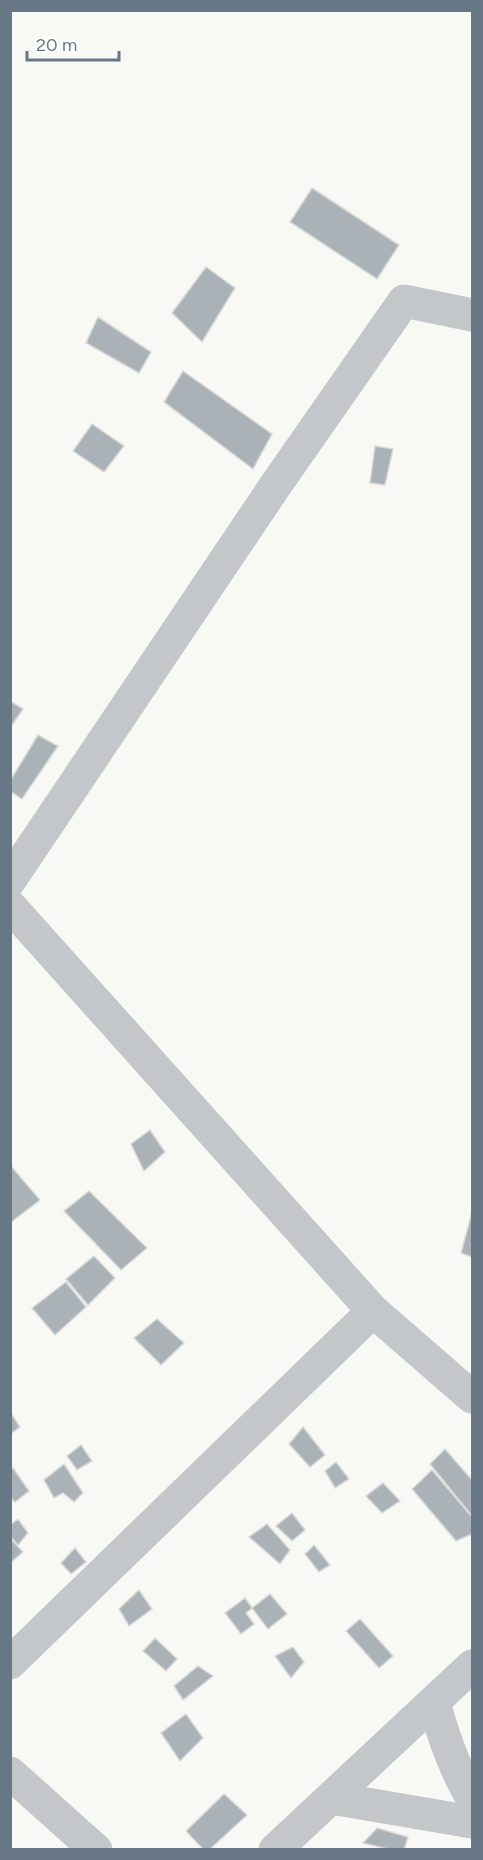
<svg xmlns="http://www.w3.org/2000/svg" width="483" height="1860" font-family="Figtree,sans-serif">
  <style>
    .building { fill: #aab2b7; stroke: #d9d9d7; stroke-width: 1.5 }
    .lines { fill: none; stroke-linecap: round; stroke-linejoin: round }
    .minor { stroke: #c3c7ca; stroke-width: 33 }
  </style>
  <rect width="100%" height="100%" fill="#f8f8f5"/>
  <!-- building -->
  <g class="building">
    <path d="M312,188L399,245L377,279L290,222Z"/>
    <path d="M206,267L235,288L202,342L172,313Z"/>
    <path d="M98,317L151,352L139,373L86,343Z"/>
    <path d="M183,371L272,434L253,469L164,402Z"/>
    <path d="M92,424L124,446L104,472L73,451Z"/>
    <path d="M375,446L393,449L385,485L370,483Z"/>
    <path d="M10,701L23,709L10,728Z"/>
    <path d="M38,735L58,746L22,799L10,791V781Z"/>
    <path d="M150,1130L165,1152L144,1171L131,1144Z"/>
    <path d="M10,1165L40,1200L10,1223Z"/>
    <path d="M89,1191L147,1248L121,1270L64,1211Z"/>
    <path d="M472,1212V1257L461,1253Z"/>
    <path d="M94,1256L115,1278L88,1305L66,1279Z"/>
    <path d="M66,1282L86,1307L55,1335L32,1308Z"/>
    <path d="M157,1319L184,1343L161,1365L134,1338Z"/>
    <path d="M10,1412L20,1427L10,1434Z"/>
    <path d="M303,1427L325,1455L310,1467L289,1444Z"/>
    <path d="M81,1445L92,1461L77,1470L67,1456Z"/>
    <path d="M445,1449L472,1480V1516L430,1464Z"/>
    <path d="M336,1462L349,1479L335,1488L325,1471Z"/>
    <path d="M64,1464L83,1493L74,1502L63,1493L54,1498L44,1480Z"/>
    <path d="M13,1468L29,1491L15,1502L10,1497V1470Z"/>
    <path d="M432,1470L472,1517V1534L456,1541L412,1489Z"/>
    <path d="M383,1483L400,1501L382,1513L366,1496Z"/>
    <path d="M292,1513L305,1530L292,1541L276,1526Z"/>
    <path d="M18,1519L28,1533L18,1545L10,1536V1525Z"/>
    <path d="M267,1524L290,1550L280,1564L249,1537Z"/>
    <path d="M10,1538L23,1552L10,1563Z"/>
    <path d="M314,1545L330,1565L319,1572L305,1554Z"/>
    <path d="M75,1548L86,1562L71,1574L61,1563Z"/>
    <path d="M139,1590L152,1609L129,1626L119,1609Z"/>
    <path d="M270,1594L287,1614L268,1629L252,1608Z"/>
    <path d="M245,1598L252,1608L246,1613L254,1624L241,1634L225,1613Z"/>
    <path d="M360,1619L393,1656L379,1668L346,1631Z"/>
    <path d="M155,1638L177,1659L166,1671L143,1651Z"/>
    <path d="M293,1647L304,1662L291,1678L275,1656Z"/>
    <path d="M198,1666L213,1676L183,1700L174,1686Z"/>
    <path d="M186,1714L203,1738L180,1761L161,1733Z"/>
    <path d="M224,1794L247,1815L209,1850H204L186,1831Z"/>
    <path d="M377,1828L408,1837L404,1850H392L363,1843Z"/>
  </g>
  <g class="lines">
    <!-- minor -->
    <g class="minor">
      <path d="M10,880L275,486L404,301L472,315"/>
      <path d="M10,906L373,1311L472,1397"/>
      <path d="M10,1663L373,1311"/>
      <path d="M434,1702C443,1736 454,1768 472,1798"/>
      <path d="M10,1773L96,1850"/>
      <path d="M331,1798L472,1822"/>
      <path d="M275,1850L472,1666"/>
    </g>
  </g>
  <!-- border -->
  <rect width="483" height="1860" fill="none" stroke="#687785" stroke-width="24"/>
  <!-- scale -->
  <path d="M27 51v9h92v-9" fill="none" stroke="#687785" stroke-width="3"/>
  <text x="36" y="51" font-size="18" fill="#687785" stroke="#ffffff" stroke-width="4.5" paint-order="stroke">20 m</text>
</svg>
